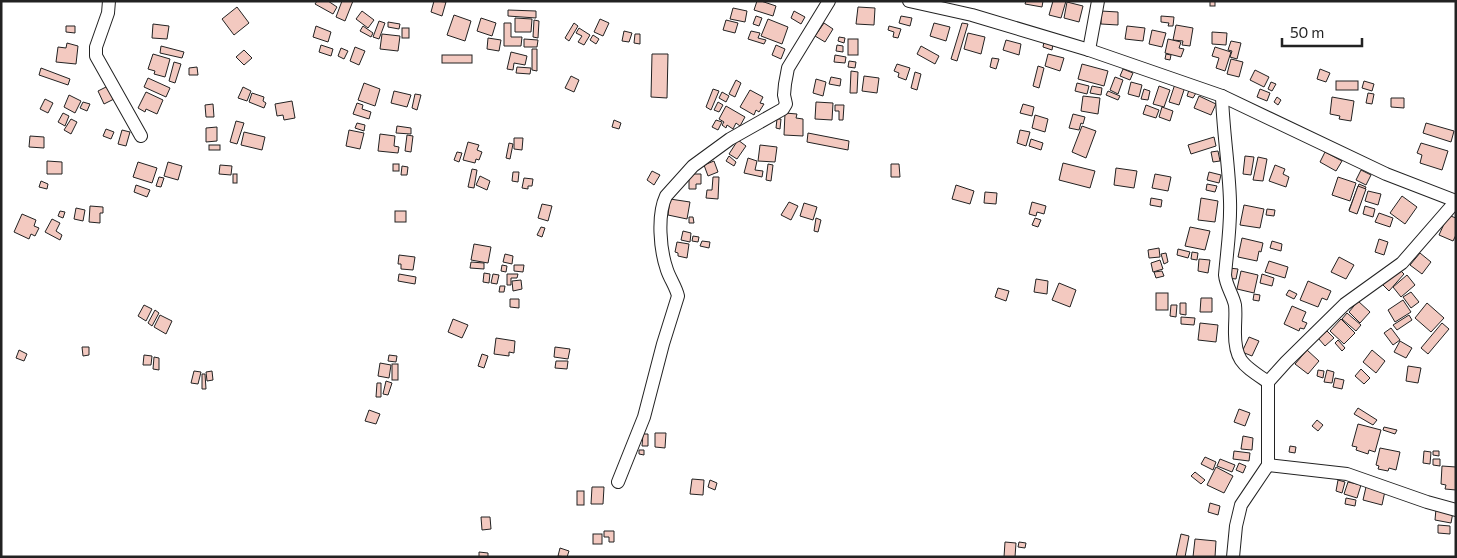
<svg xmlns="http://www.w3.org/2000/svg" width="1457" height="558" font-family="Commissioner,sans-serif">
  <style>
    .building { fill: #f3c9c0; stroke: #222 }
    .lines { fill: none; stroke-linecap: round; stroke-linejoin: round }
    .minor-casing { stroke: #222; stroke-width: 14 }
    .minor { stroke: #fff; stroke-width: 12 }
  </style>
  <rect width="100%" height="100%" fill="#fff"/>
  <!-- building -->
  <g class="building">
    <path d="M317,1H328L337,7L333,14L315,4Z"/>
    <path d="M342,1H353L345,21L336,17Z"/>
    <path d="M434,1L446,2L442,16L431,12Z"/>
    <path d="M757,1H761L776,6L773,16L754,10Z"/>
    <path d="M1026,1H1043L1042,7L1025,4Z"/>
    <path d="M1053,1H1066L1061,18L1049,15Z"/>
    <rect x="1210" y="1" width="5" height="5"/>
    <path d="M1067,2L1083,6L1079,22L1064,18Z"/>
    <path d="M237,7L249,23L234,35L222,19Z"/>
    <path d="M858,7L875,8L874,25L856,24Z"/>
    <path d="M733,8L747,11L745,22L730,19Z"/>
    <path d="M508,10L536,11V18L508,16Z"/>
    <path d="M362,11L374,20L368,28L356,19Z"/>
    <path d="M794,11L805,17L801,24L791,18Z"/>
    <path d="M1101,11L1118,12V25L1101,24Z"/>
    <path d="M454,15L471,21L465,41L447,35Z"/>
    <path d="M756,16L762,18L759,26L753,24Z"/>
    <path d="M901,16L912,18L910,26L899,23Z"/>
    <path d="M1161,16L1174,17L1173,26H1168L1169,23L1161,22Z"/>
    <path d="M481,18L496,23L492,36L477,31Z"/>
    <path d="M515,18L532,19L531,32H515Z"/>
    <path d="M600,19L609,23L603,36L594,32Z"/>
    <path d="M768,19L788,27L782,44L761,36Z"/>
    <path d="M534,20L539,21L538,38L533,37Z"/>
    <path d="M726,20L738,23L735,33L723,30Z"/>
    <path d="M379,21L385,23L379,39L373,37Z"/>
    <path d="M388,22L400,24L399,29L388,27Z"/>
    <path d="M504,23H511V37H522L521,46H504Z"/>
    <path d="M574,23L578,26L569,41L565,38Z"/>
    <path d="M824,23L833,29L825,42L815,36Z"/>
    <path d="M934,23L950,27L946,41L930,36Z"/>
    <path d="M962,23L968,24L957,61L951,59Z"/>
    <path d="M153,24L169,26L167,39L152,38Z"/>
    <path d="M1176,25L1193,28L1190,46L1182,45L1183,41L1173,40Z"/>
    <path d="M66,26H75V33L66,32Z"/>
    <path d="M316,26L331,32L328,42L313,37Z"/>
    <path d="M363,26L373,33L371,37L360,31Z"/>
    <path d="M889,26L901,29L898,38L893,37L894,32L888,30Z"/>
    <path d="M1127,26L1145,28L1143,41L1125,39Z"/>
    <rect x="402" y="28" width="7" height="10"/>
    <path d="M579,28L590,35L584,45L578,42L582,36L576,33Z"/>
    <path d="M1152,30L1166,33L1162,47L1149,44Z"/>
    <path d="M624,31L632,33L629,42L622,41Z"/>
    <path d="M751,31L760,33L758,38L766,40L764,44L748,39Z"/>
    <path d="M1212,32L1227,33L1226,45L1212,44Z"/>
    <path d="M968,33L985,37L981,54L964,49Z"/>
    <path d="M382,34L400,36L398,51L380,49Z"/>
    <path d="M635,34H640V44L634,43Z"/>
    <path d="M593,35L599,39L596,44L590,40Z"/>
    <path d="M839,37L845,38L844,43L838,41Z"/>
    <path d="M488,38L501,40L499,51L487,49Z"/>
    <path d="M524,39L538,40L537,47H524Z"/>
    <rect x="848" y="39" width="10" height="16"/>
    <path d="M1168,39L1181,42L1179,48L1184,49L1181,57L1165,53Z"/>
    <path d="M1006,40L1021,44L1019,55L1003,50Z"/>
    <path d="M1231,41L1241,43L1237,59L1230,57L1232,51L1228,50Z"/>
    <path d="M1044,42L1053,44L1052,50L1043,47Z"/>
    <path d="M67,43L78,46L76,64L56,62L58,47L66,48Z"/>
    <path d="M321,45L333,49L331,56L319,52Z"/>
    <path d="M776,45L785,49L781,59L772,55Z"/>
    <path d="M837,45L843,46V52L836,51Z"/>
    <path d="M161,46L184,52L182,58L160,53Z"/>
    <path d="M921,46L939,56L935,64L917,54Z"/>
    <path d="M355,47L365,51L359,65L350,61Z"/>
    <path d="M1215,47L1231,52L1225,71L1216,68L1219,58L1212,56Z"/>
    <path d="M341,48L348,51L344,59L338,56Z"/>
    <path d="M532,49H537V71L532,70Z"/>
    <path d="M244,50L252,58L244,65L236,57Z"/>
    <path d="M511,52L527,56L525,65L514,63L513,70L507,69Z"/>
    <path d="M153,54L170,59L165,77L154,74L155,71L148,69Z"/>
    <path d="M652,54H668L667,98L651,97Z"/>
    <path d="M1048,54L1064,58L1060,71L1045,66Z"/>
    <path d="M1166,54L1171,55L1170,60L1165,59Z"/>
    <rect x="442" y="55" width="30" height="8"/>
    <path d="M835,55L846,57L845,63L834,62Z"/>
    <path d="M992,58L999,59L996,69L990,67Z"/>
    <path d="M1231,59L1243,62L1239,77L1227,74Z"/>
    <path d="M849,61L856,62L855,68L848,67Z"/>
    <path d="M174,62L181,64L175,83L169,81Z"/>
    <path d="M897,64L910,68L906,80L898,77L899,73L894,71Z"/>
    <path d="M1082,64L1108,71L1104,86L1078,79Z"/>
    <path d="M1038,66L1044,68L1039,88L1033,86Z"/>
    <path d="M197,67L198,75H189V68Z"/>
    <path d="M517,67L531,68L530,74L516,73Z"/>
    <path d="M41,68L70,79L68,85L39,75Z"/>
    <path d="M1123,69L1133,73L1130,80L1120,76Z"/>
    <path d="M1320,69L1330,73L1326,82L1317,79Z"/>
    <path d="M1255,70L1269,77L1264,87L1250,80Z"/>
    <path d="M851,71L858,72L857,93H850Z"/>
    <path d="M915,72L921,74L917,90L911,88Z"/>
    <path d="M571,76L579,80L574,92L565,88Z"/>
    <path d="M864,76L879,78L877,93L862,91Z"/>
    <path d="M831,77L841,79L840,86L829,84Z"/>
    <path d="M1115,77L1123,80L1118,94L1110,90Z"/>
    <path d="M148,78L170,88L166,97L144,87Z"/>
    <path d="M816,79L826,82L823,96L813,93Z"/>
    <path d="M736,80L741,83L735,97L729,94Z"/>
    <rect x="1336" y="81" width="22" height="9"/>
    <path d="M1364,81L1374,84L1372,91L1362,88Z"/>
    <path d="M1131,82L1142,85L1139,97L1128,94Z"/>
    <path d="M1271,82L1276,84L1272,91L1268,89Z"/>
    <path d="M364,83L380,89L375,106L358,100Z"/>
    <path d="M1077,83L1089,86L1087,94L1075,91Z"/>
    <path d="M1175,84L1185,87L1179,105L1169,102Z"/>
    <path d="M108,86L114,99L104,104L98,91Z"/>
    <path d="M1092,86L1102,88L1101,95L1090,93Z"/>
    <path d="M1159,86L1170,90L1164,107L1153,104Z"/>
    <path d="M243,87L251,91L247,101L238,98Z"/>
    <path d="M713,89L719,91L711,110L706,107Z"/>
    <path d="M1144,89L1150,91L1148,100L1141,99Z"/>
    <path d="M1260,89L1270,93L1267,101L1257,97Z"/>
    <path d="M750,90L763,97L760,103L764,104L759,112L756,110L754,115L740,107Z"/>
    <path d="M1189,90L1196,93L1193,98L1187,96Z"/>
    <path d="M394,91L411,95L407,107L391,103Z"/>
    <path d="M1108,91L1120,96L1118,100L1106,95Z"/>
    <path d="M146,92L163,100L157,114L146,109L145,112L138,108Z"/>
    <path d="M722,92L729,96L726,102L719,98Z"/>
    <path d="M252,93L264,97L263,101L266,103L264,108L249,102Z"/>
    <path d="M1368,93L1374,94L1372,104L1366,103Z"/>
    <path d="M415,94L421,95L417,110L412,108Z"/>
    <path d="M69,95L81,101L75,113L64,107Z"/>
    <path d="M1083,96L1100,98L1098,114L1081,111Z"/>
    <path d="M1199,96L1216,104L1211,115L1194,108Z"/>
    <path d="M1277,97L1281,100L1278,105L1274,102Z"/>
    <path d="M1332,97L1354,101L1351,121L1339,119L1340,116L1330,114Z"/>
    <path d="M1391,98H1404V108L1391,107Z"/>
    <path d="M45,99L53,103L48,113L40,109Z"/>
    <path d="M292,101L295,118L284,120L283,115L277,116L275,104Z"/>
    <path d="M83,102L90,104L87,111L80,108Z"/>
    <path d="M718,102L723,105L719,112L714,110Z"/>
    <path d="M816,102L833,103L832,120L815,119Z"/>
    <path d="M357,103L363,105L362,109L371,112L369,119L353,114Z"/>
    <path d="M213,104L214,117H206L205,105Z"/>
    <path d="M1023,104L1034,107L1032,116L1020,113Z"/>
    <path d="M835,105H844L843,120H839V111H835Z"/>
    <path d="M1146,105L1159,110L1156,118L1143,114Z"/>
    <path d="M726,106L745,117L740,126L736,123L733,129L727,125L726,128L722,125L724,122L719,119Z"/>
    <path d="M1162,107L1173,111L1170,121L1159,117Z"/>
    <path d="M63,113L69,116L65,126L58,122Z"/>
    <path d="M785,113L797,114L796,118L803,119V136L784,135Z"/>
    <path d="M1073,114L1085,117L1083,124L1081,123L1079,130L1069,128Z"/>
    <path d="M1035,115L1048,119L1045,132L1032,128Z"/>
    <path d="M71,119L77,122L71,134L64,130Z"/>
    <path d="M777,119H781L780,129L776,128Z"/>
    <path d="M614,120L621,123L619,129L612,127Z"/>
    <path d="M716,120L722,122L718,130L712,127Z"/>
    <path d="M236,121L244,123L237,144L230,142Z"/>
    <path d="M357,123L365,125L364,131L355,128Z"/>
    <path d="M1426,123L1454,131L1451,142L1423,133Z"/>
    <path d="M397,126L411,128V134L396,133Z"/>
    <path d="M1082,126L1096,131L1086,158L1072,152Z"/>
    <path d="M217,127V141L206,142V128Z"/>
    <path d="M106,129L114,132L111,139L103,136Z"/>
    <path d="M122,130L130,132L126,146L118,144Z"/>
    <path d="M349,130L364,133L360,149L346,146Z"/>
    <path d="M1020,130L1030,132L1026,146L1017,143Z"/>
    <path d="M244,132L265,137L262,150L241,145Z"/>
    <path d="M808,133L849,141L848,150L807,142Z"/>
    <path d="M380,134L395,136L394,146L399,147L398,153L378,151Z"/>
    <path d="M407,135L413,136L411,152L405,151Z"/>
    <path d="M30,136L44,137V148L29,147Z"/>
    <path d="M1214,137L1216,146L1191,154L1188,145Z"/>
    <path d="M514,138H523L522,150L514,149Z"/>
    <path d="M1031,139L1043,143L1041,150L1029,146Z"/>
    <path d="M738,140L746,146L737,159L729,154Z"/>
    <path d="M468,142L479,145L477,150L482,152L479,160L476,159L475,163L463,160Z"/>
    <path d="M509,143L513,144L510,159L506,158Z"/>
    <path d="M1421,143L1448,151L1442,170L1420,163L1422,155L1417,153Z"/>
    <rect x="209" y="145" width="11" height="5"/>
    <path d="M760,145L777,147L775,162L758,161Z"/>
    <path d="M1218,151L1220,161L1213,162L1211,152Z"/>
    <path d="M457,152L462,153L459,162L454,160Z"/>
    <path d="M1325,152L1342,161L1336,171L1320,162Z"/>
    <path d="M729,156L736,162L734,166L726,161Z"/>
    <path d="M1245,156L1254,157L1251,175L1243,174Z"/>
    <path d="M1258,157L1267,159L1263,181L1253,180Z"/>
    <path d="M748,158L757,161L755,170L763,171L762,177L744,173Z"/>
    <path d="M47,161L62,162V174H47Z"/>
    <path d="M714,161L718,172L708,176L704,165Z"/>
    <path d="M138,162L157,168L152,183L133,177Z"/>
    <path d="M168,162L182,166L178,180L164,176Z"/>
    <path d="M1063,163L1095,171L1090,188L1059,180Z"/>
    <rect x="393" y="164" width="6" height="7"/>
    <path d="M768,164L773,165L771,181L766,180Z"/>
    <path d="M891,164H899L900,177H891Z"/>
    <path d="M220,165L232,166L231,175L219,174Z"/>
    <path d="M1275,165L1285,169L1283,174L1289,177L1286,187L1269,181Z"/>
    <path d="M402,166L408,167L407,175H401Z"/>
    <path d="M1116,168L1137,171L1134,188L1114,185Z"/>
    <path d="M472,169L477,170L474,188L468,187Z"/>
    <path d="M1361,170L1371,175L1366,185L1356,180Z"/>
    <path d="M652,171L660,175L654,185L647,180Z"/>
    <path d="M513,172H519L518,182L512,181Z"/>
    <path d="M1209,172L1221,175L1219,183L1207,180Z"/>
    <rect x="233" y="174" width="4" height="9"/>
    <path d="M689,174H701V184H696V189H689Z"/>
    <path d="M1155,174L1171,177L1168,191L1152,188Z"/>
    <path d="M480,176L490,181L487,190L476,185Z"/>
    <path d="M159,177L164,178L161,187L156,186Z"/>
    <path d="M713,177H719L718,199L706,198L707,190H712Z"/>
    <path d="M1338,177L1356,183L1350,201L1332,195Z"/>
    <path d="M524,178L533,179L532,186H528V189L522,188Z"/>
    <path d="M41,181L48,184L47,189L39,187Z"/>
    <path d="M1207,184L1217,186L1215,192L1206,190Z"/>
    <path d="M1359,184L1366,187L1357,213L1349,210Z"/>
    <path d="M136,185L150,190L147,197L134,192Z"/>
    <path d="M956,185L974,191L970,204L952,199Z"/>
    <path d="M1358,186L1366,189L1357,214L1349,211Z"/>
    <path d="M1368,191L1381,194L1378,205L1365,201Z"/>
    <path d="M985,192L997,193L996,204L984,203Z"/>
    <path d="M1402,196L1417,207L1405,224L1390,213Z"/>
    <path d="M1151,198L1162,200L1161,207L1150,205Z"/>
    <path d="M1201,198L1218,201L1215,222L1198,220Z"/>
    <path d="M670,199L690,202L687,219L668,215Z"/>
    <path d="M789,202L798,206L791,220L781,215Z"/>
    <path d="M1032,202L1046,206L1044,214L1037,212L1036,216L1029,214Z"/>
    <path d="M804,203L817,207L813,220L800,216Z"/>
    <path d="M542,204L552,206L548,221L538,218Z"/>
    <path d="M1244,205L1264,209L1260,228L1240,225Z"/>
    <path d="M90,206L103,207V213H100V223L89,222Z"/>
    <path d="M1365,206L1375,209L1373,217L1363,214Z"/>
    <path d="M76,208L85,210L83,221L74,219Z"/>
    <path d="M1267,209L1275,210L1274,216L1266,215Z"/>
    <path d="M60,211L65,212L63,218L58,216Z"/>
    <rect x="395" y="211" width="11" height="11"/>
    <path d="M1379,213L1393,218L1390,227L1375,222Z"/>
    <path d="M22,214L36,220L34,226L39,228L35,236L31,234L29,239L14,232Z"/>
    <path d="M1448,215L1456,218V235L1453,241L1439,235Z"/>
    <path d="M689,217H693L694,223H689Z"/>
    <path d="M816,218L821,220L818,232L814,231Z"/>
    <path d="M1035,218L1041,220L1038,227L1032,225Z"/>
    <path d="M52,219L60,223L56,231L62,235L60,240L45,232Z"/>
    <path d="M541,227L545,228L542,237L537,235Z"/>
    <path d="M1190,227L1210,231L1205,250L1185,246Z"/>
    <path d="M683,231L691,233L690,242L681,240Z"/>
    <path d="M693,236L699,237L698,242L692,241Z"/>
    <path d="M1242,238L1263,243L1261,252L1259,251L1257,261L1238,257Z"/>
    <path d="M1379,239L1388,242L1384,255L1375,252Z"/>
    <path d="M702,241L710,242L709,248L700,246Z"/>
    <path d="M1272,241L1282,244L1281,251L1270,248Z"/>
    <path d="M677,242L689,244L687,258L678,256V253L675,252Z"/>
    <path d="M474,244L491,247L488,263L471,260Z"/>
    <path d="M1159,248L1160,257L1149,258L1148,250Z"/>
    <path d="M1178,249L1190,252L1188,258L1177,255Z"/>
    <path d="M1192,252L1198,253L1197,260L1191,259Z"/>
    <path d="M1166,253L1168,262L1164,264L1161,254Z"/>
    <path d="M1420,253L1431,262L1422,274L1410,265Z"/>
    <path d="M505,254L513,256L512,264L503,262Z"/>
    <path d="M399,255L415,257L413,270L401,269V264H398Z"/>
    <path d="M1339,257L1354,265L1346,279L1331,272Z"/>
    <path d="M1199,259L1210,260L1208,273L1198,271Z"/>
    <path d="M1160,260L1163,269L1153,272L1151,263Z"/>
    <path d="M1269,261L1288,267L1285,278L1265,272Z"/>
    <path d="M471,262L484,263V269L470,268Z"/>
    <path d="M502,265L507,266L506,272L501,271Z"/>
    <path d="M514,265H524L523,272L514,271Z"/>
    <path d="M1397,267L1404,274L1389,291L1382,284Z"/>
    <path d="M1229,268L1238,269L1236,279L1227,278Z"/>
    <path d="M1162,271L1164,276L1156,278L1154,272Z"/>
    <path d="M1241,271L1258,275L1254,293L1237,289Z"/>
    <path d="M484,273L490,274L489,283L483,282Z"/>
    <path d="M399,274L416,277L415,284L398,281Z"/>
    <path d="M493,274L499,275L497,284L491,283Z"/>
    <path d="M507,274H518L517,278H511V285H507Z"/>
    <path d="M1262,274L1274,278L1272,286L1260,283Z"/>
    <path d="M1407,275L1415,285L1401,297L1393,287Z"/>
    <path d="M1036,279L1048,281L1047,294L1034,292Z"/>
    <path d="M521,280L522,289L513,291L512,281Z"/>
    <path d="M1308,281L1331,291L1327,300L1322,298L1318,307L1300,300Z"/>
    <path d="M1059,283L1076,290L1070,307L1052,300Z"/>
    <path d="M500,286H505L504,292H499Z"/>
    <path d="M998,288L1009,291L1006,301L995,297Z"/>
    <path d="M1289,290L1297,294L1294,299L1286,295Z"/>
    <path d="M1411,292L1419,302L1411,308L1403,297Z"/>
    <rect x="1156" y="293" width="12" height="17"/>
    <path d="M1254,294L1260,295L1259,301L1253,300Z"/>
    <path d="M1201,298H1212V312H1200Z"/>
    <path d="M510,299H519V308L510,307Z"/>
    <path d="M1403,300L1411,312L1395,322L1388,310Z"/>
    <path d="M1358,301L1370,312L1360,323L1349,312Z"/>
    <path d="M1180,303H1186V315L1180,314Z"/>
    <path d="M1427,303L1444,318L1431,332L1415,318Z"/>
    <path d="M144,305L152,309L146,321L138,316Z"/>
    <path d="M1171,305H1177L1176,317L1170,316Z"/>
    <path d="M1292,306L1306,312L1302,321L1307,323L1304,329L1300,328L1299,331L1284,324Z"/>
    <path d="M155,310L159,313L152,326L148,323Z"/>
    <path d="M1347,313L1361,325L1356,331L1342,319Z"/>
    <path d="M160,315L172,321L166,334L154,327Z"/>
    <path d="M1409,315L1412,320L1397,330L1393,325Z"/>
    <path d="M1181,317L1195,318L1194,325L1181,324Z"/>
    <path d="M453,319L468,325L462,338L448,332Z"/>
    <path d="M1341,319L1355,333L1344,344L1330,331Z"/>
    <path d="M1200,323L1218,325L1216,342L1198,340Z"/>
    <path d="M1442,323L1449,329L1428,354L1421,348Z"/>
    <path d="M1391,328L1400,340L1393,345L1384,333Z"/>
    <path d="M1327,331L1334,338L1325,346L1318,338Z"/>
    <path d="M1249,337L1259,341L1252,356L1242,352Z"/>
    <path d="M496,338L515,341L514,353L509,352V356L494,354Z"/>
    <path d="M1338,340L1345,348L1342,351L1335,343Z"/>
    <path d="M1400,341L1412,348L1406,358L1394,352Z"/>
    <path d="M82,347H89V355L83,356Z"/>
    <path d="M555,347L570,349L568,359L554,357Z"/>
    <path d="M19,350L27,354L24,361L16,358Z"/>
    <path d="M1307,350L1319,361L1308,374L1295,364Z"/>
    <path d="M1372,350L1385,361L1376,373L1363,362Z"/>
    <path d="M482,354L488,356L484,368L478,366Z"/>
    <path d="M144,355L152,356L151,365H143Z"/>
    <path d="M389,355L397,356L396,362L388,361Z"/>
    <path d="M154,357L159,358V370L153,369Z"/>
    <path d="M556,361H568L567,369L555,368Z"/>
    <path d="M380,363L391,365L389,378L378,376Z"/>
    <rect x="392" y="364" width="6" height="16"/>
    <path d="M1408,366L1421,368L1418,383L1406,381Z"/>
    <path d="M1361,369L1370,378L1364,384L1355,376Z"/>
    <path d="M1318,370L1324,371L1323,378L1317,376Z"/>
    <path d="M1327,370L1334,372L1332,383L1324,382Z"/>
    <path d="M194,371L201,372L198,384L191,383Z"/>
    <path d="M212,371L213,380L207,381L206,372Z"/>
    <path d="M202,374H205L206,389H202Z"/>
    <path d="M1335,378L1344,380L1342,389L1333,387Z"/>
    <path d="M386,381L392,383L388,395L383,394Z"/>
    <path d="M377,383H381V397H376Z"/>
    <path d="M1358,408L1377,420L1373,425L1354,414Z"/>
    <path d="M1239,409L1250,413L1245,426L1234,422Z"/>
    <path d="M369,410L380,414L376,424L365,421Z"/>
    <path d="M1317,420L1323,425L1318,431L1312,426Z"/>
    <path d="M1358,424L1381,430L1375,452L1369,450L1368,454L1356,450L1357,447L1352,446Z"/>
    <path d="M1384,427L1397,430L1395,434L1383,430Z"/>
    <path d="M655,433H666L665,448L655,447Z"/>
    <path d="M643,434H648V446H642Z"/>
    <path d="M1243,436L1253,438L1252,450L1241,449Z"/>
    <path d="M1290,446L1296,447L1295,453L1289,452Z"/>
    <path d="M1380,448L1400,452L1396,470L1389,468L1388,471L1378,469L1379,466L1376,465Z"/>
    <path d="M639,450H644V455L639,454Z"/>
    <path d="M1234,451L1250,453L1249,461L1233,459Z"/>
    <path d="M1424,451L1431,452L1430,464L1423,463Z"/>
    <path d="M1433,451H1439V456L1433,455Z"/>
    <path d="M1205,457L1216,462L1213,470L1201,464Z"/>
    <path d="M1220,459L1235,465L1232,472L1217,466Z"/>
    <path d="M1433,459H1440V466L1433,465Z"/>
    <path d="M1239,463L1246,466L1243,473L1236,470Z"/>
    <path d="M1442,466L1456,467V490L1445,489L1446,485L1441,484Z"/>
    <path d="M1216,467L1233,476L1224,493L1207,485Z"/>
    <path d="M1195,472L1205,480L1201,484L1191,476Z"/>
    <path d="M692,479L704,480L703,495L690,494Z"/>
    <path d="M710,480L717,483L715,490L708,487Z"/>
    <path d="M1338,480L1345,482L1342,493L1336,491Z"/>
    <path d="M1348,482L1361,485L1357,498L1344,494Z"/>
    <path d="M592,487H604L603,504H591Z"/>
    <path d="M1366,487L1385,491L1382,505L1363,500Z"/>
    <rect x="577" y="491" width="7" height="14"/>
    <path d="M1346,498L1356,500L1355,506L1345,504Z"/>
    <path d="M1210,503L1220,506L1218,515L1208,512Z"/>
    <path d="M1436,509L1453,512L1451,523L1435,520Z"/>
    <path d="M481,517H490L491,529L482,530Z"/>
    <path d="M1438,525L1450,526V534L1438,533Z"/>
    <path d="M604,531H614V542H609V537H604Z"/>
    <rect x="593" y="534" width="9" height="10"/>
    <path d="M1181,534L1189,536L1185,557H1176Z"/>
    <path d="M1195,539L1216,541L1215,557H1193Z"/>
    <path d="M1005,542L1016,543L1015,557H1004Z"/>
    <path d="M1019,542L1026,543L1025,548L1018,547Z"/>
    <path d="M560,548L569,551L567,557L558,556Z"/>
    <path d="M479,552L488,553V557H479Z"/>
  </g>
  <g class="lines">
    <defs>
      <g id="minor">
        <path d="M109,1L108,13L96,47V56L141,136"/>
        <path d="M909,1L972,15L1089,50L1222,96L1386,174L1456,201"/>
        <path d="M1089,50L1098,1"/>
        <path d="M1222,96C1223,131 1229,166 1230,201C1231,226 1227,251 1225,275C1226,286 1233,295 1235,305C1236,313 1235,321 1235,329C1234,361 1243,365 1268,382"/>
        <path d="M1268,465L1347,474L1427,502L1456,510"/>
        <path d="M618,482L644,417L663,344L678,296C676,287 670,279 667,270C660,250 657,215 666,196L693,166L730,139L783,109L786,104L784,95L785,84L788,68L829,1"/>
        <path d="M1233,557L1236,526L1241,505L1268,465V382L1286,362L1345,304L1402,263L1456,201"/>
      </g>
    </defs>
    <!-- minor casing -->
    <use href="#minor" class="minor-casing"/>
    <!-- minor -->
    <use href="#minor" class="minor"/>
  </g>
  <!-- border -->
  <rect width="1457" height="558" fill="none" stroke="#222222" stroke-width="5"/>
  <!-- scale -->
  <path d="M1282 38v8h80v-8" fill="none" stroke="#222222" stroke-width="2.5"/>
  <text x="1290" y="38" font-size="15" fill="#222222" stroke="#ffffff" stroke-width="4" paint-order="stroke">50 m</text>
</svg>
